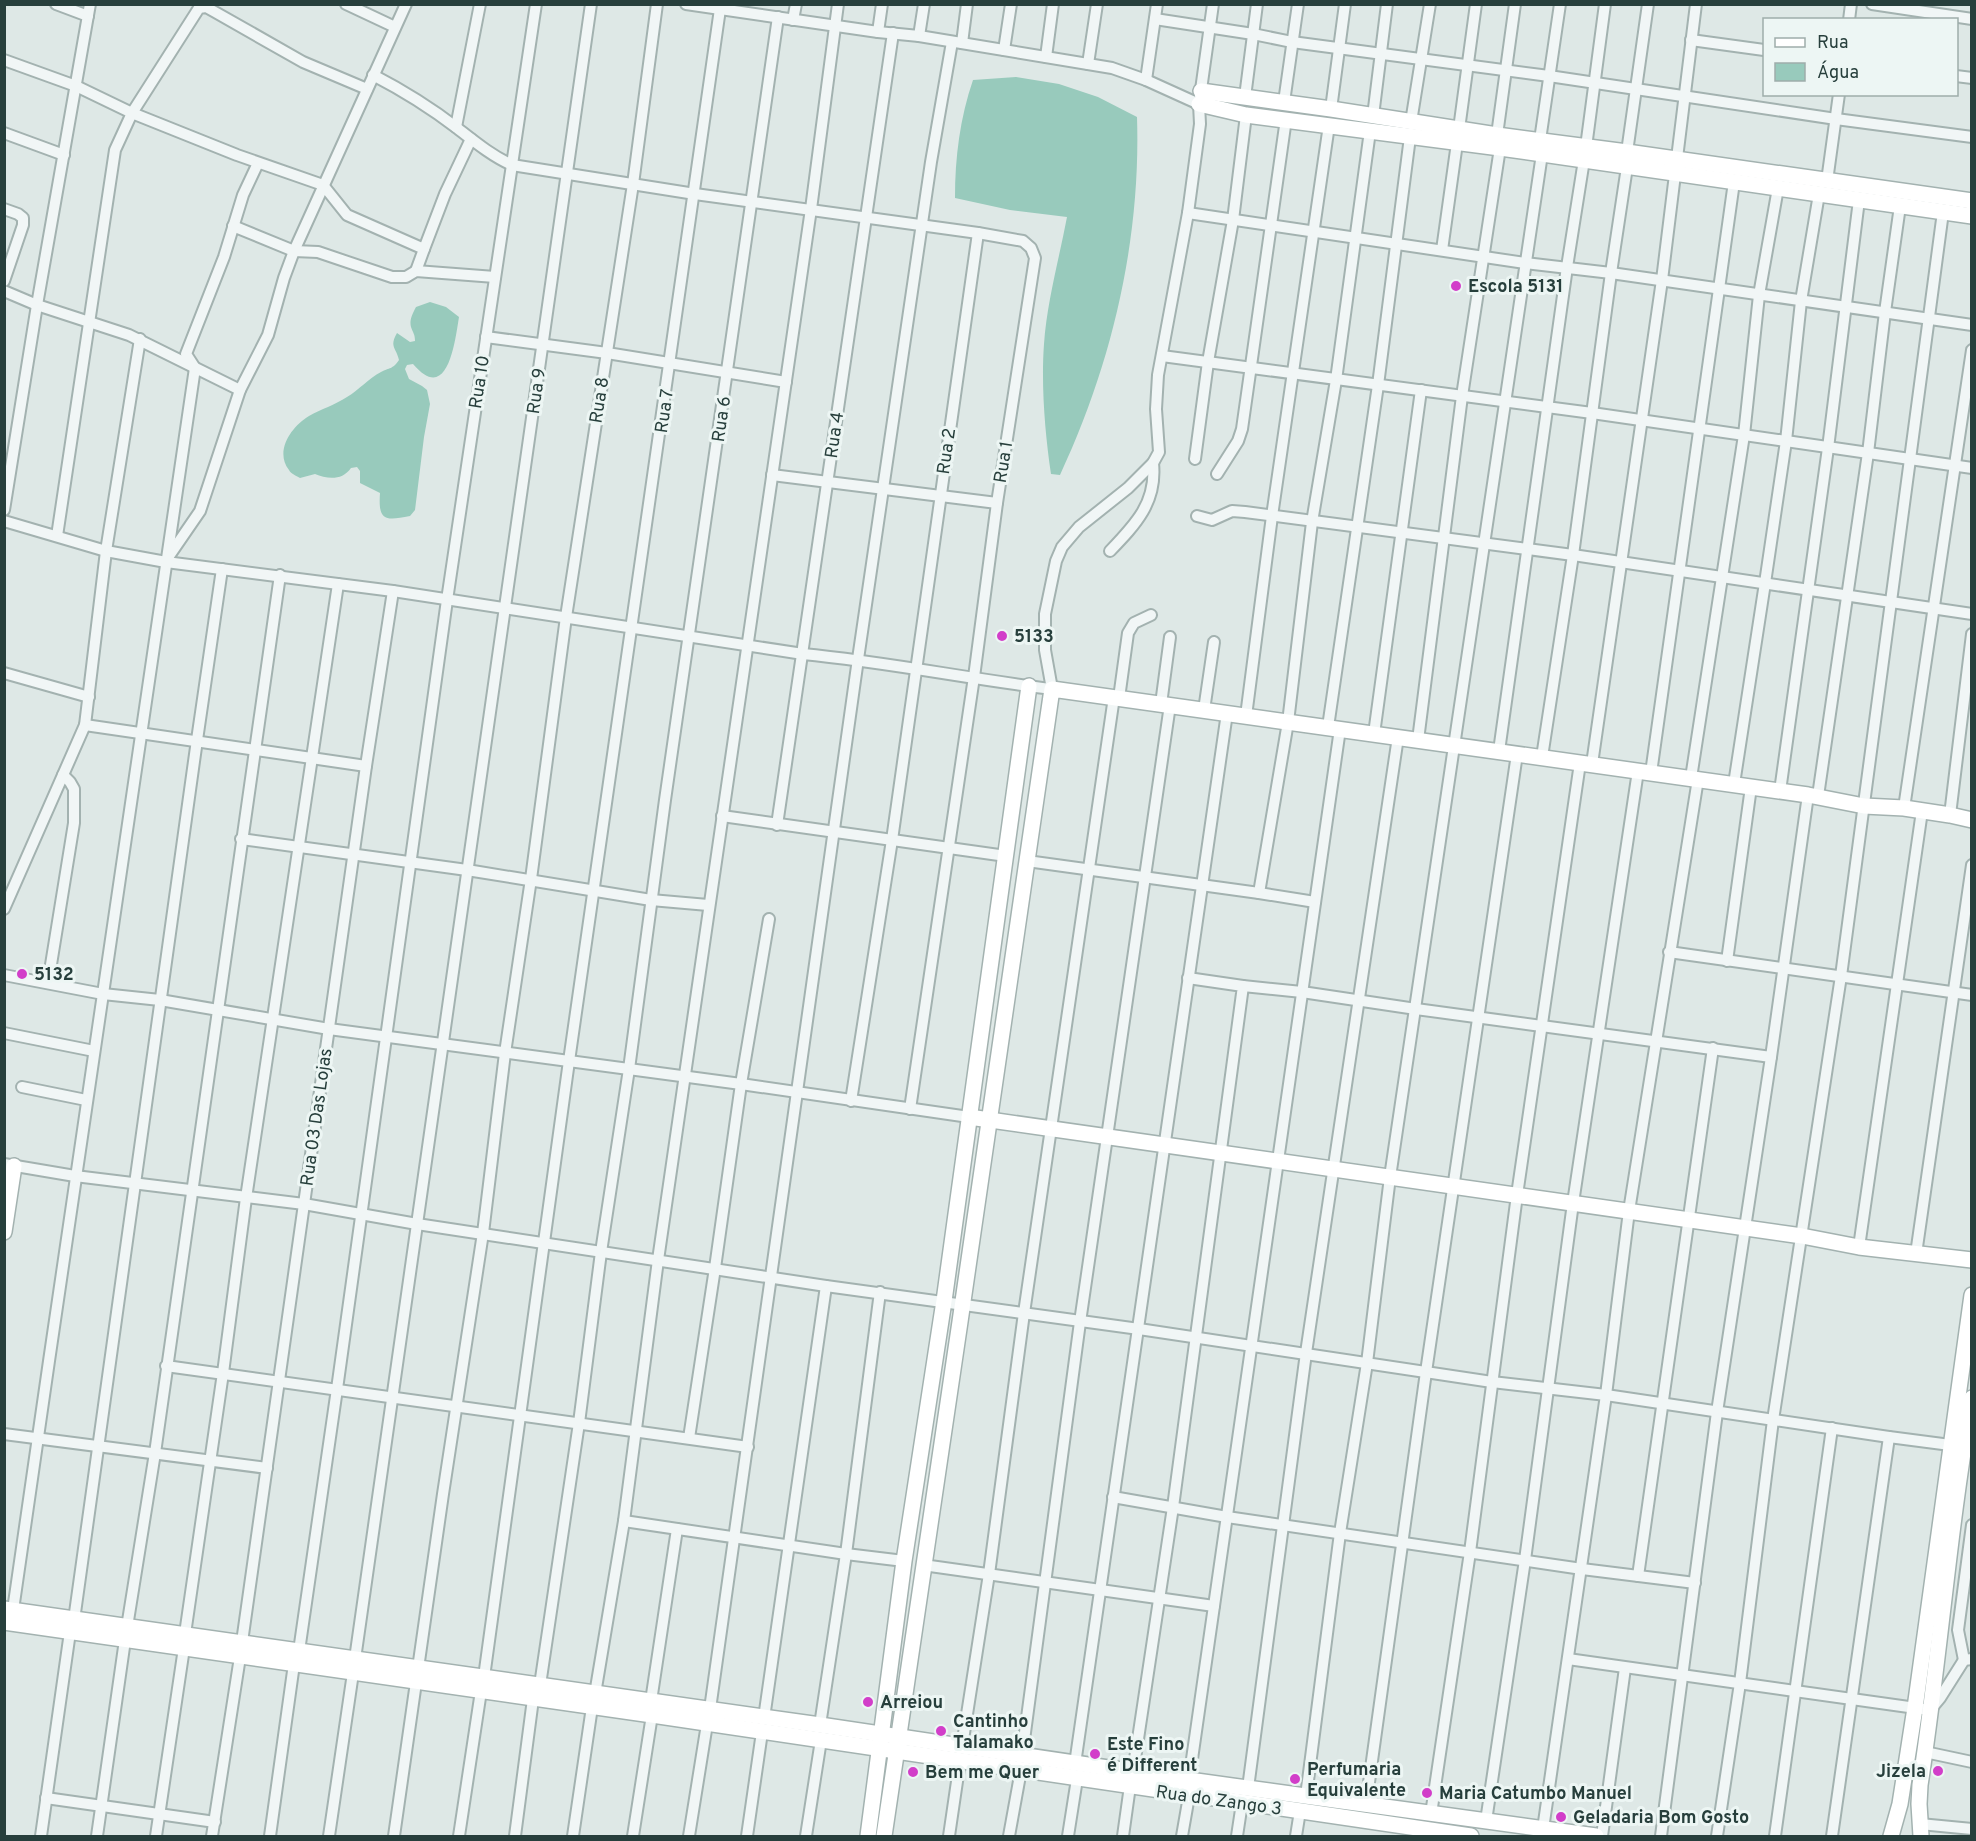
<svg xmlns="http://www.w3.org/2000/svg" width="1976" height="1841" font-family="Overpass,sans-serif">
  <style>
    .water { fill: #98cabc }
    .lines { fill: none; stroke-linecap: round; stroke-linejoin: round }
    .street-casing { stroke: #a3b2b0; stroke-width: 14 }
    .secondary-casing { stroke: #a3b2b0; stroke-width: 18 }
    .street { stroke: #f1f6f6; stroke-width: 10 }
    .secondary { stroke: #fff; stroke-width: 15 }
    .poi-dot { fill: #d23ec9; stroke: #edf6f4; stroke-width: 2 }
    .labels { text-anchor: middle; stroke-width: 6; stroke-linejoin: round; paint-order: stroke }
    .poi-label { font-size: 18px; font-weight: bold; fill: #273f3c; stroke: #edf6f4; text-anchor: start }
    .street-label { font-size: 18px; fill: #273f3c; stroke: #edf6f4 }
  </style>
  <rect width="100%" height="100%" fill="#dee8e6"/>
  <!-- water -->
  <g class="water">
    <path d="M1016,77L1059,84L1098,97L1137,117C1141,240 1112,364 1060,475L1051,474C1045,434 1041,385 1044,344C1047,302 1059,259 1067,217L1010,210L955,198C955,157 960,118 973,80Z"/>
    <path d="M430,302L446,307L459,317C455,341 448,405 413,364L407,365L405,369L409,379L422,386L427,390L430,404L424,437L415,510L410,516C385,521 378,521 380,493L360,483V471L357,467L351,468C342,481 327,479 315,474L300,478C297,476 291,474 289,470C274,451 292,426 309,416C321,409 335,405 347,397C359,390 369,378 381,372C390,367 392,370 399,360C396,347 389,347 397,333L410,342L415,341C415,334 413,333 411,327C409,320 413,313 416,307Z"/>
  </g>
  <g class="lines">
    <defs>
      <g id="street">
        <path d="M56,4L88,16"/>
        <path d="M346,4L395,27"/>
        <path d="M686,4L878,32L919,36L1112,68L1146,80L1199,104"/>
        <path d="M1872,4L1972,19"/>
        <path d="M1155,19L1253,34L1292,42L1549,76L1836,119L1972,137"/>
        <path d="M793,20L796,4"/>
        <path d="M1849,20L1851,4"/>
        <path d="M878,32L882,4"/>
        <path d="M919,36L924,4"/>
        <path d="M1691,40L1764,50"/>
        <path d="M962,43L967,4"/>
        <path d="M1004,50L1011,4"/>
        <path d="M1046,57L1053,4"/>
        <path d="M4,60L76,86L132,113L237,155L323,185L347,215L424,249L416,271"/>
        <path d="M1088,64L1097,4"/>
        <path d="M373,75C402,90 431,108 457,128C475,142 492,156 512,165L695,194L978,233L1023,241L1031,248L1035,258L997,503L974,677L910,1109"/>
        <path d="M1956,76L1972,78"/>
        <path d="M1146,80L1157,4"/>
        <path d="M1245,97L1257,4"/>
        <path d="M1284,102L1298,4"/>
        <path d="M1331,109L1345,4"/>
        <path d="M1373,116L1387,4"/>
        <path d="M1411,122L1430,4"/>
        <path d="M456,127L480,4"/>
        <path d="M1459,129L1476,4"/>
        <path d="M4,133L64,155"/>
        <path d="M1497,135L1515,4"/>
        <path d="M1540,140L1560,4"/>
        <path d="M1586,147L1605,4"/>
        <path d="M1627,152L1648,4"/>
        <path d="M1827,181L1839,94"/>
        <path d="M4,209L18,214L23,218V225L4,281"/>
        <path d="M1188,213L1525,263L1611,273L1627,167"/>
        <path d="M233,226L294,251L318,252L392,277H406L416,271L495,277"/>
        <path d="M424,249L445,194L471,139"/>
        <path d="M1442,250L1457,143"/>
        <path d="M4,291L37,305L129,335L240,390"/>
        <path d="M486,337L607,353L786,382"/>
        <path d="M1162,356L1592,413L1972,468"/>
        <path d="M1195,459L1208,362L1233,220L1246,115"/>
        <path d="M1217,474L1238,441L1242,429L1286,119"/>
        <path d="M772,475L997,503"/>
        <path d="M4,510L37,305L90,4"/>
        <path d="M1197,516L1212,520L1232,511L1245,512L1573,555L1972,614"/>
        <path d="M4,521L106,551L166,562L393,591L803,654C887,662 969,679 1052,689L1045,650V614L1056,561L1062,547L1079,527L1128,488L1153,463L1159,452L1156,409L1158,375L1188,213L1200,124L1199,104L1213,4"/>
        <path d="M57,536L115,150L132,113L199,8L206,7L215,12L303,62L367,89"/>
        <path d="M1110,551C1136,524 1157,502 1153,463"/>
        <path d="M167,559L200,511L240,390L268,335L284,278L294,251L406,4"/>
        <path d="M4,673L89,697"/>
        <path d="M1119,698L1128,633L1134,623L1151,615"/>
        <path d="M1161,704L1170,637"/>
        <path d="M1204,710L1214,642"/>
        <path d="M1246,716L1272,516L1329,125"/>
        <path d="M85,725L366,766"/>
        <path d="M1328,727L1378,385L1410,137"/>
        <path d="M1374,734L1421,390"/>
        <path d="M1418,740L1462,396L1500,148"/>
        <path d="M1499,751L1567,267L1584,160"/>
        <path d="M1542,757L1573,555L1611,273L1972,325"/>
        <path d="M1592,764L1662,280L1696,4"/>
        <path d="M1651,773C1677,576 1708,379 1734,182"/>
        <path d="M1691,778L1744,435L1759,295L1778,188"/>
        <path d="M1734,784L1765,583L1786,441L1801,301L1819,194"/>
        <path d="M1780,791L1828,448L1859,200"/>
        <path d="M1818,796L1868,453L1885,312L1900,206"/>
        <path d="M1904,808L1972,350"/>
        <path d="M1950,815L1972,634"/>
        <path d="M722,816L1006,856"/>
        <path d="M777,825L893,33"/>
        <path d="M241,839L467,870L651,900L708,905"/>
        <path d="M1027,861L1259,893L1288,722L1312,522L1336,380L1370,131"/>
        <path d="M1259,893L1315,902"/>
        <path d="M4,909L85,725L106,551L140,339"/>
        <path d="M1669,952L1972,995"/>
        <path d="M1727,961L1751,787"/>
        <path d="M4,975L103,994L160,1000L329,1029L741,1084L969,1117"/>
        <path d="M48,983L74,823V789L70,782L63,775"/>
        <path d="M1243,986L1302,992L1416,1009L1771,1057"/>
        <path d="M4,1033L94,1051"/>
        <path d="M22,1087L86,1100"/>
        <path d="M851,1101L892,840L978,233"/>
        <path d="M4,1164L75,1176L304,1204L417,1224L826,1286L1139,1329L1492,1382L1606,1395L1889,1437L1958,1446"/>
        <path d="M1859,1247L1922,811"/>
        <path d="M1916,1254L1972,865"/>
        <path d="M166,1366L748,1447"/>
        <path d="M4,1434L267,1468"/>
        <path d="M689,1438L715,1268L741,1084L769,919"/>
        <path d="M1113,1497L1227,1517L1582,1569L1695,1583"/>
        <path d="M624,1521L846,1554L904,1561"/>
        <path d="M923,1565L1214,1606"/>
        <path d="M1638,1576L1713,1048"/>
        <path d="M13,1610C73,1196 132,782 195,368L186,354L224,257L243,195L258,163"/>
        <path d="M74,1620L197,740L222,569"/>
        <path d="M127,1627L155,1453L280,575"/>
        <path d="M185,1634L223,1373L246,1198L338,584"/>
        <path d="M242,1642L366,766L393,591"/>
        <path d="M299,1651L337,1389L447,600L536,4"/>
        <path d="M355,1659L591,4"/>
        <path d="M1568,1659L1930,1710L1940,1698L1964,1660L1972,1659"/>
        <path d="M1964,1660L1958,1630L1972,1525"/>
        <path d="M484,1677L569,1061L720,9"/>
        <path d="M540,1685L579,1423L601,1252L629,1069L665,800L778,17"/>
        <path d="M595,1694L624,1521L658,1260L811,209L838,4"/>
        <path d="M651,1701L677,1529"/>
        <path d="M710,1709L858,659L931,162L952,42"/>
        <path d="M764,1718L826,1286"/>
        <path d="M820,1725L846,1554L880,1292"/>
        <path d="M962,1746L989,1574L1024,1313L1114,697"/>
        <path d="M1925,1752L1972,1762"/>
        <path d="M1022,1755L1080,1322L1170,705"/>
        <path d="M1075,1764L1227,713"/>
        <path d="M1133,1772L1173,1507L1243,986L1188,978"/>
        <path d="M1189,1780L1340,729"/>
        <path d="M1248,1788L1306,1353L1398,737"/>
        <path d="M1306,1796L1340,1533L1367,1363L1390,1177L1542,154"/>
        <path d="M46,1798L215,1822"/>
        <path d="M1366,1804L1426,1372L1517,754"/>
        <path d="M1431,1814L1470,1552L1517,1195L1580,763"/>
        <path d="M1486,1821L1525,1560L1573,1203L1638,771"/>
        <path d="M1920,1824L1972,1829"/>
        <path d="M1543,1829L1606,1395L1629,1211L1698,779"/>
        <path d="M41,1836L70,1632"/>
        <path d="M97,1836L125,1640"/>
        <path d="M156,1836L184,1648"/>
        <path d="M212,1836L240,1657"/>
        <path d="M270,1836L294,1664"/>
        <path d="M329,1836L353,1673"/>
        <path d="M394,1836L443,1494L483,1233L505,1053L531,879L566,617L633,184L657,4"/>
        <path d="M459,1836L481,1691"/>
        <path d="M515,1836L533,1699"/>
        <path d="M573,1836L592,1707"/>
        <path d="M633,1836L652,1715"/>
        <path d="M689,1836L707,1724"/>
        <path d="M747,1836L762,1732"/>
        <path d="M806,1836L821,1740"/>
        <path d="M949,1836L960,1761"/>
        <path d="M1009,1836L1021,1770"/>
        <path d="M1068,1836L1077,1779"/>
        <path d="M1123,1836L1130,1786"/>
        <path d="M1182,1836L1189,1796"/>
        <path d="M1237,1836L1242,1803"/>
        <path d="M1296,1836L1300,1811"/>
        <path d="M1602,1836L1625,1668"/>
        <path d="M1661,1836L1717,1412L1771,1057L1808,795"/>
        <path d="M1717,1836L1740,1683L1773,1420L1841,976L1943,212"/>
        <path d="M1775,1836L1832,1428"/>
        <path d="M1832,1836L1889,1437"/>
      </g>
      <g id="secondary">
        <path d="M1201,91L1331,109L1497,135L1627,152L1972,201"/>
        <path d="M1199,104L1246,115L1500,148L1972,216"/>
        <path d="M969,1117L1802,1236L1859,1247L1972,1260"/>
        <path d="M4,1232L14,1166"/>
        <path d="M4,1609L820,1725L1189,1780L1596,1836"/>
        <path d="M4,1622L652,1715L1471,1836"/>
        <path d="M868,1836L904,1561L944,1301L1029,686"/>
        <path d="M884,1836C940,1454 998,1071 1052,689L1808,795L1864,806L1904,808L1950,815L1972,820"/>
        <path d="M1891,1836L1900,1804L1915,1708L1972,1295"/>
        <path d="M1921,1836L1919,1804L1920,1785C1940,1656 1949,1526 1972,1398"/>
      </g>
    </defs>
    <!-- street casing -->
    <use href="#street" class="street-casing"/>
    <!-- secondary casing -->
    <use href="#secondary" class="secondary-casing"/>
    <!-- street -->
    <use href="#street" class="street"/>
    <!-- secondary -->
    <use href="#secondary" class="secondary"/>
  </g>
  <!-- markers -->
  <g class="poi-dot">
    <circle cx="1456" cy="286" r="6"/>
    <circle cx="1002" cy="636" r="6"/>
    <circle cx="22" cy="974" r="6"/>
    <circle cx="868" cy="1702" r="6"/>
    <circle cx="941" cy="1731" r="6"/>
    <circle cx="1095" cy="1754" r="6"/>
    <circle cx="1938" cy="1771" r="6"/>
    <circle cx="913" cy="1772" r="6"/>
    <circle cx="1295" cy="1779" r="6"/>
    <circle cx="1427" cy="1793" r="6"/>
    <circle cx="1561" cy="1817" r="6"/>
  </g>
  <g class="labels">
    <!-- poi labels -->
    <g class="poi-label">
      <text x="1468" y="292">Escola 5131</text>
      <text x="1014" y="642">5133</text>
      <text x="34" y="980">5132</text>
      <text x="880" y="1708">Arreiou</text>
      <text x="953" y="1727">Cantinho<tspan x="953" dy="21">Talamako</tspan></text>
      <text x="1107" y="1750">Este Fino<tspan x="1107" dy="21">é Different</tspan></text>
      <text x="1307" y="1775">Perfumaria<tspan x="1307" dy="21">Equivalente</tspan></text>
      <text x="1926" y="1777" text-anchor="end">Jizela</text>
      <text x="925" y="1778">Bem me Quer</text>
      <text x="1439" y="1799">Maria Catumbo Manuel</text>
      <text x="1573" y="1823">Geladaria Bom Gosto</text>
    </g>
    <!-- street labels -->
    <g class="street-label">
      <text transform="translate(479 382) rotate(-81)" y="6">Rua 10</text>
      <text transform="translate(536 391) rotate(-82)" y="6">Rua 9</text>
      <text transform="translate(599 400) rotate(-81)" y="6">Rua 8</text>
      <text transform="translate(664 411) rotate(-82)" y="6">Rua 7</text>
      <text transform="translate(721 419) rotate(-82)" y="6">Rua 6</text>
      <text transform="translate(834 435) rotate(-82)" y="6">Rua 4</text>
      <text transform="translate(946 451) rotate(-82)" y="6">Rua 2</text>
      <text transform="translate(1003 462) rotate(-81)" y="6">Rua 1</text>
      <text transform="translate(316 1117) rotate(-82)" y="6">Rua 03 Das Lojas</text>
      <text transform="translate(1219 1800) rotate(8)" y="6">Rua do Zango 3</text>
    </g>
  </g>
  <!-- border -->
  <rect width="1976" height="1841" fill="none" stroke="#273f3c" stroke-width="12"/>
  <!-- legend -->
  <rect x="1763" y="18" width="195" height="78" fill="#edf6f4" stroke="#9eadaa" stroke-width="1.5"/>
  <rect x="1775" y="38" width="30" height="9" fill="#ffffff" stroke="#9eadaa" stroke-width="1.5"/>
  <text x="1817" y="48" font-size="18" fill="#273f3c">Rua</text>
  <rect x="1775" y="63" width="30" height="18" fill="#98cabc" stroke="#9eadaa" stroke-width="1.5"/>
  <text x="1817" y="78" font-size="18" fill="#273f3c">Água</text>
</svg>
